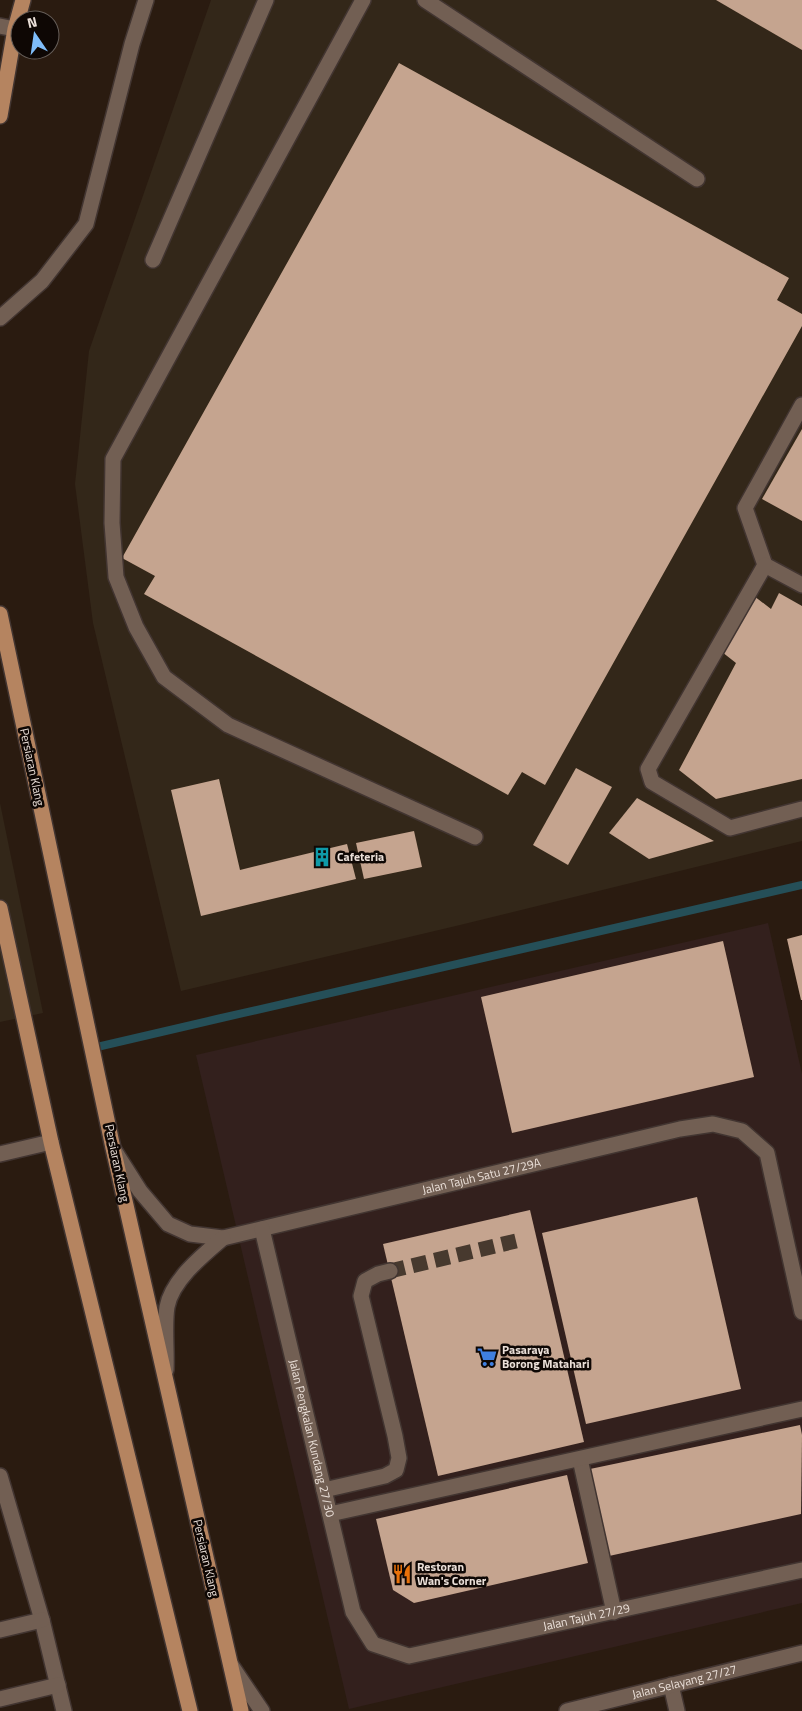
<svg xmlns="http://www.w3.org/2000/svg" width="802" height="1711" font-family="'Titillium Web',sans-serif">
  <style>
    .commercial { fill: #33201d }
    .industrial { fill: #332719 }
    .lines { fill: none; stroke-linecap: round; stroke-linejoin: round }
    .stream { stroke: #254f58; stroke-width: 8 }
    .building { fill: #c5a48f }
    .minor-tunnel { stroke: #47392e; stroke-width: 15; stroke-dasharray: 15 8; stroke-linecap: butt }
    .minor-casing { stroke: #423531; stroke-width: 18 }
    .major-casing { stroke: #423531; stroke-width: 18 }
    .minor { stroke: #725f53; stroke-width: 15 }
    .major { stroke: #b58460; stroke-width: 15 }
    .labels { text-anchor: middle; stroke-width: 5; stroke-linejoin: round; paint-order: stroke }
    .street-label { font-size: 12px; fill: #ebe0d9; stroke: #0e0704 }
    .poi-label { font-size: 12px; font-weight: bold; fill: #ebe0d9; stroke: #0e0704; text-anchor: start }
  </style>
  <rect width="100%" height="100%" fill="#2a1b10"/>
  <!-- commercial -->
  <path class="commercial" d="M768,923L802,1074V1603L349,1709L196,1055Z"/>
  <!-- industrial -->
  <g class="industrial">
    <path d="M211,0H802V841L460,925L181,991L93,623L75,484L89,351Z"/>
    <path d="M0,803L43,1013L0,1022Z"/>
  </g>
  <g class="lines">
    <!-- stream -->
    <path class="stream" d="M97,1047L217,1019L802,885"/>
  </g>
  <!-- building -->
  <g class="building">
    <path d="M716,0H802V50Z"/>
    <path d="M399,63L789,278L777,300L802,314V326L545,785L522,772L508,795L144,594L155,576L122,558Z"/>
    <path d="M802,429V521L762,499Z"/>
    <path d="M779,593L802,606V779L716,799L679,770L736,663L722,652L754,596L771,609Z"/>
    <path d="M576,768L612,787L568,865L533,845Z"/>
    <path d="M219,779L240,870L347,844L356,879L201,916L171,790Z"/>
    <path d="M637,798L714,841L649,859L609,833Z"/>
    <path d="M414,831L422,867L364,879L356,843Z"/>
    <path d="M802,935V1000H801L787,939Z"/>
    <path d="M723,941L754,1077L512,1133L481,997Z"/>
    <path d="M697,1197L741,1389L586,1424L542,1233Z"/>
    <path d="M530,1210L584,1442L438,1476L383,1244Z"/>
    <path d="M800,1425L802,1435L801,1514L609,1556L590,1469Z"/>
    <path d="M567,1475L588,1563L414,1603L393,1590L376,1519Z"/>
  </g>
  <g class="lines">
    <!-- minor-tunnel -->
    <path class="minor-tunnel" d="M390,1271L516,1241"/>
    <defs>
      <g id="minor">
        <path d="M363,0L113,459L112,523L116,577L136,627L164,677L228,725L475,837"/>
        <path d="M425,0L697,179"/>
        <path d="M0,26L15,29"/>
        <path d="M153,260L266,0"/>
        <path d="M0,318L42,281L86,224L132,44L146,0"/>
        <path d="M802,405L745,508L765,565L802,585"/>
        <path d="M765,565L648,769L652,782L730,828L802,809"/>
        <path id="s1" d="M114,1150L140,1191L168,1224L190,1234L223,1238L680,1129L713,1124L742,1131L767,1153L802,1312"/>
        <path d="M0,1154L51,1142"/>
        <path id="s2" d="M262,1229L353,1612L373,1644L409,1656L802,1570"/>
        <path d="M166,1370C167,1352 164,1324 167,1307C172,1280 203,1255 223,1238"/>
        <path d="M580,1459L614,1612"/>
        <path d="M0,1476L42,1620L64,1711"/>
        <path d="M324,1490L385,1476L396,1470L399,1458L395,1436L361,1296L365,1281L378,1274L390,1271"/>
        <path d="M330,1514L802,1409"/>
        <path d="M0,1630L42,1620"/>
        <path d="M231,1665L262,1711"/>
        <path d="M671,1685L677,1711"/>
        <path d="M0,1699L58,1685"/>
        <path id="s3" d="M567,1711L802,1653"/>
      </g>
      <g id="major">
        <path d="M0,116L15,29L23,0"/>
        <path d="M0,614L113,1148L241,1711"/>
        <path d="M0,908L51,1142L190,1711"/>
      </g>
    </defs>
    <!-- minor casing -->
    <use href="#minor" class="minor-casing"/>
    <!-- major casing -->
    <use href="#major" class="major-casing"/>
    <!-- minor -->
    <use href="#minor" class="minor"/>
    <!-- major -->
    <use href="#major" class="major"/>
  </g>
  <!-- icons -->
  <defs>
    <symbol id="building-bare" viewBox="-9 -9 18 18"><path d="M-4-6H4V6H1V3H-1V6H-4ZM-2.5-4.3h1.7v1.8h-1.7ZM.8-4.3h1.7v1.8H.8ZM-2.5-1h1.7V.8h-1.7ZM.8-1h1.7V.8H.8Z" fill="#0f9aa8" stroke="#0e0704" stroke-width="2.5" paint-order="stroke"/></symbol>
    <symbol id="supermarket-bare" viewBox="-9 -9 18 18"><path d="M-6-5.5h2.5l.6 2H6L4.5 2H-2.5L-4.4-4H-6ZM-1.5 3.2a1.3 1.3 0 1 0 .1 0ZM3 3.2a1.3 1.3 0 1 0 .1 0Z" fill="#3f7fe0" stroke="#0e0704" stroke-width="2.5" paint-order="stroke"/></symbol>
    <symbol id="restaurant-bare" viewBox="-9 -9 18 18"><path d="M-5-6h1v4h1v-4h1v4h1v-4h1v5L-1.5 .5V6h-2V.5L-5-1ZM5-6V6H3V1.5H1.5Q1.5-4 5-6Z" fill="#e8710a" stroke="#0e0704" stroke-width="2.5" paint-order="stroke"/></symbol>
  </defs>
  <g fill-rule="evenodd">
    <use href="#building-bare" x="308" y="843" width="28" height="28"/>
    <use href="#supermarket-bare" x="473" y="1343" width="28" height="28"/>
    <use href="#restaurant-bare" x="388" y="1560" width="28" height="28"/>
  </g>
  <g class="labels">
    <!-- street labels -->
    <g class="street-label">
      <text transform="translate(32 767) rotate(78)" y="4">Persiaran Klang</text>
      <text transform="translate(117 1163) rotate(78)" y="4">Persiaran Klang</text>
      <text dy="4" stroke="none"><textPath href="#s1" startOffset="415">Jalan Tajuh Satu 27/29A</textPath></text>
      <text dy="4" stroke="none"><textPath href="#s2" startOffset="215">Jalan Pengkalan Kundang 27/30</textPath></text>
      <text transform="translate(206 1558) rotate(77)" y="4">Persiaran Klang</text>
      <text dy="4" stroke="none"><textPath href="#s2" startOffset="651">Jalan Tajuh 27/29</textPath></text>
      <text dy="4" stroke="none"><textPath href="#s3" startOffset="121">Jalan Selayang 27/27</textPath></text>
    </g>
    <!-- poi labels -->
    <g class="poi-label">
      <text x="337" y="861">Cafeteria</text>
      <text x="502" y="1354">Pasaraya<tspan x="502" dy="14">Borong Matahari</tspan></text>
      <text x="417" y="1571">Restoran<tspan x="417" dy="14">Wan's Corner</tspan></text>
    </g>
  </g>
  <!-- north arrow -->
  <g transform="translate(35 35) rotate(347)"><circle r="24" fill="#0e0704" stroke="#665e59"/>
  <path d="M0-4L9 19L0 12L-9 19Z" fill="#7fbdfa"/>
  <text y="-8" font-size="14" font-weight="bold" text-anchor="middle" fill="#ebe0d9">N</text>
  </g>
</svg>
